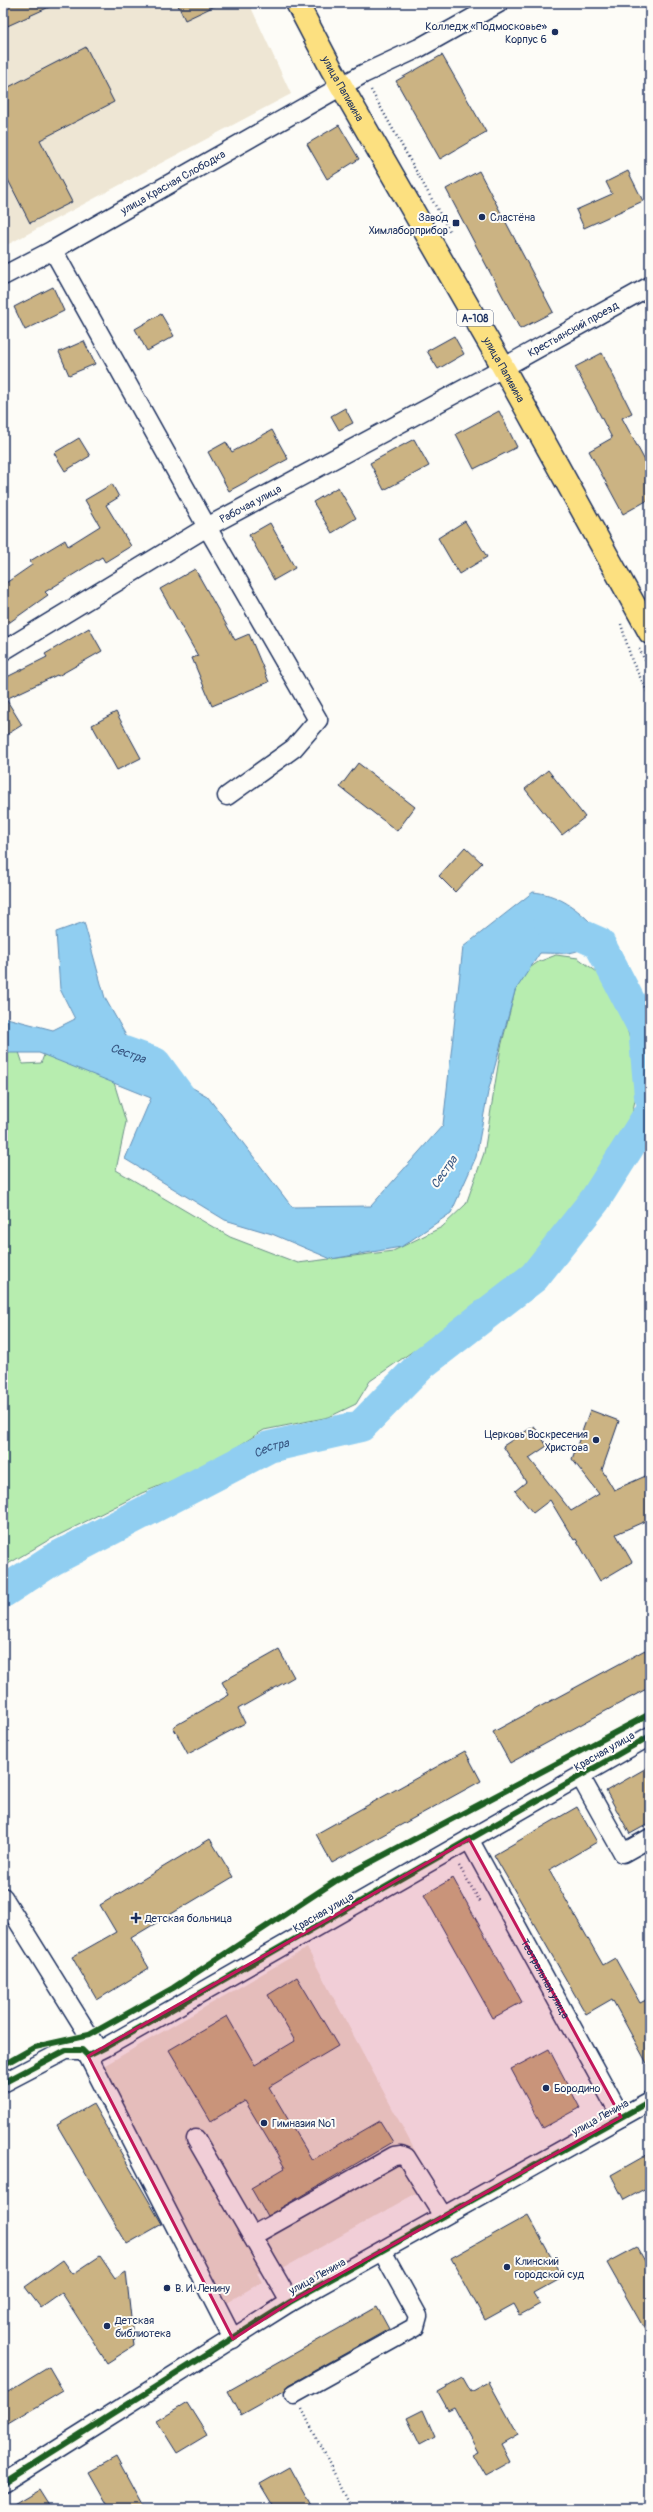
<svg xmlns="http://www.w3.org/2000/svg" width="653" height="2512" font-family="Pangolin,sans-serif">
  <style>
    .built { fill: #eee6d4 }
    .green { fill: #b7edaf; stroke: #698e86 }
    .water { fill: #90cef1; stroke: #618eb6 }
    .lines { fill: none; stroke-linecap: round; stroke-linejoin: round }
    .river { stroke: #90cef1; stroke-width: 32 }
    .building { fill: #cbb383; stroke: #1b2f5e }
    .minor-casing { stroke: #1b2f5e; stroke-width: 21 }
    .highway-casing { stroke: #1b2f5e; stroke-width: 25 }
    .path { stroke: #1b2f5e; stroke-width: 2.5; stroke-dasharray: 1 3; stroke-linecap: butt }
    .minor { stroke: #fdfcf7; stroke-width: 18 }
    .highway { stroke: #fce080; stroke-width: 22 }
    .cycleway-casing { stroke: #fdfcf7; stroke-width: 8 }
    .cycleway { stroke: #1b5e20; stroke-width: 6 }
    .marked { fill: #c2185b; fill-opacity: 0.2; stroke: #c2185b; stroke-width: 3; stroke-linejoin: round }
    .poi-dot { fill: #1b2f5e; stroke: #fdfcf7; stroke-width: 1.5 }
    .labels { text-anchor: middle; stroke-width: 4; stroke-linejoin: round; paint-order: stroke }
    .shield { fill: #fdfcf7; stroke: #5f6c8c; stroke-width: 1 }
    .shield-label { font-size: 10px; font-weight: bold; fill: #1b2f5e }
    .poi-label { font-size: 11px; fill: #1b2f5e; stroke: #fdfcf7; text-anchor: start }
    .street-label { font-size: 11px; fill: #1b2f5e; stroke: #fdfcf7 }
    .water-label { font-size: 12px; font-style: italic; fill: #385783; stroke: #fdfcf7 }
  </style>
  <rect width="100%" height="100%" fill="#fdfcf7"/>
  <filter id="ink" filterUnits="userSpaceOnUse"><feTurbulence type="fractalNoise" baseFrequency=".025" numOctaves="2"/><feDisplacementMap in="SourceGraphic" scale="8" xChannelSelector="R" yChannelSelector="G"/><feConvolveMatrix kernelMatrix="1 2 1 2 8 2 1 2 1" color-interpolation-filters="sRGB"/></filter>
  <g filter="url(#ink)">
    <!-- built -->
    <g class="built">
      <path d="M3,3H249L291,94L3,247Z"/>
      <path d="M307,1948L430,2179L417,2185L420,2191L282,2269L276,2262L257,2273L262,2282L226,2303L193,2247L100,2068Z"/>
    </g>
    <!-- green -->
    <path class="green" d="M556,955L578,958L604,977L625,1021L635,1058L636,1096L629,1128L618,1152L567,1223L521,1276L370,1381L356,1404L329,1417L264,1430L203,1468L142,1493L47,1541L3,1567V1049H18L23,1064L41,1063L48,1045L112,1076L126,1122L116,1170L230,1237L298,1263L393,1251L442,1227L466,1204L484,1153L501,1047L515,991L524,972L538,962Z"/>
    <!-- water -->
    <path class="water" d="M533,892C556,894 574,906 590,922C593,959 566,953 540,953L515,991L488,1092L476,1157L451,1213L401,1247L331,1259L272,1234L225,1220L125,1159L151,1098L39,1053H3V1017L53,1030L75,1019L60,989L56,932L84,922L105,998L138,1057L207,1096L292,1207L371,1206L443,1125L463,947Z"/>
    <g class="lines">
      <!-- river -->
      <g class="river">
        <path d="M549,921L599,943L644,1029L650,1096"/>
        <path id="s1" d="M96,1042L155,1063L185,1104"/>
        <path id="s2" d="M3,1592L52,1560L269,1447L361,1426L423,1363L534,1277L595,1200L650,1113"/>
      </g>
    </g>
    <!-- building -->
    <g class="building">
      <path d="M3,3H58L3,28Z"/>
      <path d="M177,3H221L185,20Z"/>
      <path d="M86,47L114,102L40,140L72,202L30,223L3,170V90Z"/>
      <path d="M442,55L486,132L440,159L396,81Z"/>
      <path d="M339,125L359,159L327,179L307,144Z"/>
      <path d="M479,171L553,312L520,329L446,189Z"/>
      <path d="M628,171L643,201L584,228L576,210L612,194L606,182Z"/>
      <path d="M53,287L64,311L25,330L14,307Z"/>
      <path d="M161,314L174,336L147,351L135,329Z"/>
      <path d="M454,336L464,354L438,369L427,351Z"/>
      <path d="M84,341L95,364L69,375L59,352Z"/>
      <path d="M602,353L632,413L622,418L650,470V499L623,514L589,451L612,438L575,367Z"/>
      <path d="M345,408L353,423L339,430L331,416Z"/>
      <path d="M499,411L517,447L474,469L456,434Z"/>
      <path d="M272,430L288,459L229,491L208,452L226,442L232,452Z"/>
      <path d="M79,438L90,456L65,471L54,453Z"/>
      <path d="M414,439L429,466L384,490L370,463Z"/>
      <path d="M112,484L119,497L106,505L131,546L105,562L102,557L45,592L48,595L3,627V585L32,565L30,561L65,540L68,546L100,526L85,500Z"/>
      <path d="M338,487L356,518L332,533L313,502Z"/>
      <path d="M465,521L487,557L459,574L438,538Z"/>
      <path d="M270,523L295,568L274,580L249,535Z"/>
      <path d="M195,569L235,640L249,634L269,682L212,706L192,658L198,656L160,589Z"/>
      <path d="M89,628L102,651L58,676L57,675L6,699L22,725L3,737V679L47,657L45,654Z"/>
      <path d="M116,712L141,758L117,770L92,725Z"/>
      <path d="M358,763L415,807L397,831L340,787Z"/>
      <path d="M548,770L585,817L562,835L525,789Z"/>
      <path d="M465,847L482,863L455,892L439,876Z"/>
      <path d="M590,1410L619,1421L602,1470L614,1490L650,1474V1519L616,1534L632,1562L600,1581L576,1539L574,1540L550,1500L533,1513L515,1491L526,1482L503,1446L534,1426L547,1446L529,1458L571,1511L599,1494L572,1459Z"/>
      <path d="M279,1650L294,1677L238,1709L245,1723L188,1754L173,1727L229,1695L222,1682Z"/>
      <path d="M645,1650L650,1659V1687L510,1763L493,1732Z"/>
      <path d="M465,1751L481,1781L332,1863L316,1834Z"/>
      <path d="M650,1766V1823L630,1834L606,1791Z"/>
      <path d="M577,1807L597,1842L549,1870L603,1965L615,1958L640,2003L650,1998V2069L612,1999L586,2014L494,1855Z"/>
      <path d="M210,1839L233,1877L131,1938L149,1968L97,2000L72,1957L116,1932L100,1905Z"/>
      <path d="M453,1878L522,2002L493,2018L424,1895Z"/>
      <path d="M297,1977L338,2046L269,2087L312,2160L380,2121L393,2142L267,2216L251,2188L285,2168L245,2101L211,2121L169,2050L227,2016L255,2065L295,2041L268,1995Z"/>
      <path d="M549,2049L580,2108L543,2128L511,2069Z"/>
      <path d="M93,2104L162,2224L127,2244L57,2125Z"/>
      <path d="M650,2153V2186L624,2200L611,2175Z"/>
      <path d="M528,2215L562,2277L533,2293L540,2304L520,2315L514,2304L485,2320L451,2258Z"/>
      <path d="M637,2247L650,2270V2339L607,2263Z"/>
      <path d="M100,2256L115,2278L126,2271L134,2346L107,2363L62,2293L41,2308L25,2287L63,2260L73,2274Z"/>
      <path d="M377,2307L389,2329L289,2385L284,2391L241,2415L228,2391Z"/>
      <path d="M49,2367L63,2391L3,2427V2395Z"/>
      <path d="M463,2378L471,2392L489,2382L518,2435L501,2445L510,2462L485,2476L472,2454L478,2451L454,2407L448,2410L438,2392Z"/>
      <path d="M187,2403L207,2435L177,2453L157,2421Z"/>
      <path d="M423,2410L435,2437L420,2445L407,2418Z"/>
      <path d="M116,2457L144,2509H110L89,2472Z"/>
      <path d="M290,2467L313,2509H275L260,2484Z"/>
      <path d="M39,2490L51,2509H7Z"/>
    </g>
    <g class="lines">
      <defs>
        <g id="minor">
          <path d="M53,250L207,527L318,720L294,748L227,796"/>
          <path id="s3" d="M3,276L53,250L363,74L419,48L499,3"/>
          <path id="s4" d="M3,651L207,527L488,376L650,286"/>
          <path d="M580,1776L623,1853L650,1838"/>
          <path id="s5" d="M469,1839L621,2117"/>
          <path d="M3,1897L98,2050"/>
          <path d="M88,2056L233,2339"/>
          <path d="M3,2083L66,2050H82L88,2056L106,2047L650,1736"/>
          <path d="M196,2139L290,2302"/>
          <path d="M252,2236L394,2156L401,2155L406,2157L443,2216"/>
          <path d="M294,2394L415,2327L418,2316L382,2251"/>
          <path d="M3,2483L290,2302L650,2101"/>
        </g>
        <g id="highway">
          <path id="s6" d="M297,3L331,68L503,367L650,633"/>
        </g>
      </defs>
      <!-- minor casing -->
      <use href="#minor" class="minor-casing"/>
      <!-- highway casing -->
      <use href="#highway" class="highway-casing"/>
      <!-- path -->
      <g class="path">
        <path d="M371,90L450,232"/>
        <path d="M621,624L632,661L650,697"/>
        <path d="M639,649L650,669"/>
        <path d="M459,1866L481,1903"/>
        <path d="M302,2409L352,2509"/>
      </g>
      <!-- minor -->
      <use href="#minor" class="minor"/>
      <!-- highway -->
      <use href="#highway" class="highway"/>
      <defs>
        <g id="cycleway">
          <path d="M3,2065L35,2047L89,2035L173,1988L337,1880L650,1714"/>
          <path d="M3,2083L66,2050H82L88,2056L106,2047L650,1736"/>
          <path d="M3,2483L290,2302L650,2101"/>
        </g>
      </defs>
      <!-- cycleway casing -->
      <use href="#cycleway" class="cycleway-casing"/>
      <!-- cycleway -->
      <use href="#cycleway" class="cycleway"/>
    </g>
  </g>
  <!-- marked area -->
  <path class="marked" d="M469,1839L621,2117L290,2302L233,2339L88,2056Z"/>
  <!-- markers -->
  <g class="poi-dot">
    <circle cx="555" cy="32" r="4"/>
    <circle cx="482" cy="217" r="4"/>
    <rect x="452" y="219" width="8" height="8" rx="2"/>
    <circle cx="596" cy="1440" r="4"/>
    <path d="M134 1912h4v4h4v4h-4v4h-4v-4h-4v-4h4z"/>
    <circle cx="546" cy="2088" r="4"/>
    <circle cx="264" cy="2123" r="4"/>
    <circle cx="507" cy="2267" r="4"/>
    <circle cx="167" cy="2288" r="4"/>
    <circle cx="107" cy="2326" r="4"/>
  </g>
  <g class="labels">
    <!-- shield labels -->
    <rect class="shield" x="457" y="310" width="36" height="16" rx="3"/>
    <g class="shield-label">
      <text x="475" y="322">А-108</text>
    </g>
    <!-- poi labels -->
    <g class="poi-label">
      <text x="547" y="30" text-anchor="end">Колледж «Подмосковье»<tspan x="547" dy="13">Корпус 6</tspan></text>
      <text x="448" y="221" text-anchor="end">Завод<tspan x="448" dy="13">Химлаборприбор</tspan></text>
      <text x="490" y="221">Сластёна</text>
      <text x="588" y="1438" text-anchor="end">Церковь Воскресения<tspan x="588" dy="13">Христова</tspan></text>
      <text x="145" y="1922">Детская больница</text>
      <text x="554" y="2092">Бородино</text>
      <text x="272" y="2127">Гимназия №1</text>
      <text x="515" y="2265">Клинский<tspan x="515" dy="13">городской суд</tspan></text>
      <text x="175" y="2292">В. И. Ленину</text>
      <text x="115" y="2324">Детская<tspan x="115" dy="13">библиотека</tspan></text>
    </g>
    <!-- street labels -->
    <g class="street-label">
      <text dy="4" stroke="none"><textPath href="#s6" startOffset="97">улица Папивина</textPath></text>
      <text dy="4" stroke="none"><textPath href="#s3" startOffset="194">улица Красная Слободка</textPath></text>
      <text dy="4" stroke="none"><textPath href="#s4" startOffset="655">Крестьянский проезд</textPath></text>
      <text dy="4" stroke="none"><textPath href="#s6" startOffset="421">улица Папивина</textPath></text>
      <text dy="4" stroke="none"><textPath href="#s4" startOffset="288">Рабочая улица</textPath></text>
      <text transform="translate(604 1751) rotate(-30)" y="4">Красная улица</text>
      <text transform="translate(323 1912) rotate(-30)" y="4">Красная улица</text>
      <text dy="4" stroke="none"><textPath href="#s5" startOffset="159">Театральная улица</textPath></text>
      <text transform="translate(600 2117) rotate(-29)" y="4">улица Ленина</text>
      <text transform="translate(317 2276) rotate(-29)" y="4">улица Ленина</text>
    </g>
    <!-- water labels -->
    <g class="water-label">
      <text dy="4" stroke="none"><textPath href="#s1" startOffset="34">Сестра</textPath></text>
      <text transform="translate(444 1172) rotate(-55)" y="4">Сестра</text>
      <text dy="4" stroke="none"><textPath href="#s2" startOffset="305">Сестра</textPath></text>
    </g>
  </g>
  <!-- margin -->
  <rect width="653" height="2512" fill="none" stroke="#fdfcf7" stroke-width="16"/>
  <rect x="8" y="8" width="637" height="2496" fill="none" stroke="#1b2f5e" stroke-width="1.5" filter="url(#ink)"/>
</svg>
